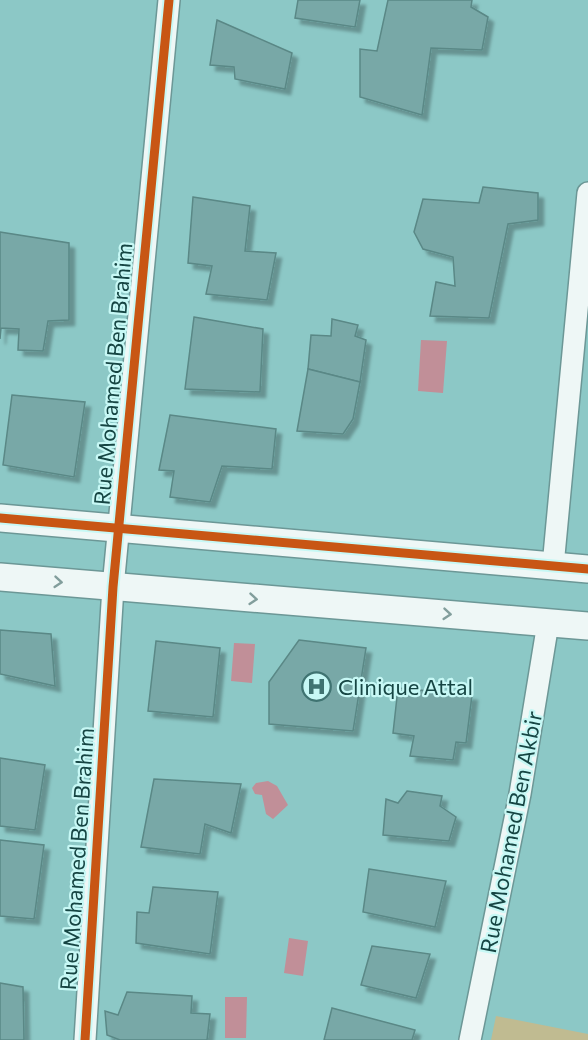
<svg xmlns="http://www.w3.org/2000/svg" width="588" height="1040" font-family="Commissioner,sans-serif">
  <style>
    .green { fill: #c0bb91 }
    .water { fill: #c18f98 }
    .building { fill: #78a8a7; stroke: #5a8886; stroke-width: 1.5; filter: url(#shadow) }
    .lines { fill: none; stroke-linecap: round; stroke-linejoin: round }
    .minor-casing { stroke: #6c9796; stroke-width: 24 }
    .tertiary-casing { stroke: #6c9796; stroke-width: 30 }
    .minor { stroke: #eef7f6; stroke-width: 21 }
    .tertiary { stroke: #eef7f6; stroke-width: 27 }
    .cycleway-casing { stroke: #c7f8f5; stroke-width: 13 }
    .cycleway { stroke: #c85614; stroke-width: 9 }
    .oneway { stroke: #829e9c }
    .labels { text-anchor: middle; stroke-width: 4.5; stroke-linejoin: round; paint-order: stroke }
    .street-label { font-size: 22px; fill: #164543; stroke: #c7f8f5 }
    .poi-label { font-size: 22px; fill: #164543; stroke: #c7f8f5; text-anchor: start }
  </style>
  <defs>
    <filter id="shadow"><feDropShadow dx="5.5" dy="5.5" stdDeviation="1.5" flood-color="#0004"/></filter>
  </defs>
  <rect width="100%" height="100%" fill="#8cc8c6"/>
  <!-- green -->
  <path class="green" d="M496,1016L588,1034V1040H491Z"/>
  <!-- water -->
  <g class="water">
    <path d="M421,340L447,341L443,393L418,391Z"/>
    <path d="M234,643L255,644L252,683L231,681Z"/>
    <path d="M268,781L277,786L288,805L273,819L266,814L262,795L255,794L252,788L256,783Z"/>
    <path d="M289,938L308,941L303,976L284,973Z"/>
    <path d="M225,997H247L246,1038H225Z"/>
  </g>
  <!-- building -->
  <g class="building">
    <path d="M298,0H360L355,27L295,18Z"/>
    <path d="M388,0H472L471,7L488,17L482,50L431,48L422,115L360,97V49L377,51Z"/>
    <path d="M217,20L292,53L285,89L235,79L234,67L210,65Z"/>
    <path d="M483,187L538,193V220L508,224L489,318L430,316L436,282L455,286L453,257L423,249L414,232L423,199L479,203Z"/>
    <path d="M193,197L250,206L245,251L276,253L267,300L206,294L212,266L188,263Z"/>
    <path d="M0,232L69,243V320L48,321L43,351L18,350L19,329L1,328L0,339Z"/>
    <path d="M194,317L263,329L260,392L185,389Z"/>
    <path d="M332,319L358,325L355,336L366,340L360,382L308,369L311,335L331,336Z"/>
    <path d="M308,369L360,382L353,419L343,434L297,431Z"/>
    <path d="M12,395L85,402L74,477L3,465Z"/>
    <path d="M170,415L276,429L272,469L222,466L210,502L170,497L174,471L159,470Z"/>
    <path d="M0,630L51,634L55,686L0,674Z"/>
    <path d="M299,640L366,648L353,731L269,724V682Z"/>
    <path d="M156,641L220,648L213,717L148,711Z"/>
    <path d="M398,688L472,695L466,743L456,742L453,760L410,756L414,736L393,733Z"/>
    <path d="M0,758L45,765L35,830L0,826Z"/>
    <path d="M154,779L241,784L231,833L205,824L200,854L141,847Z"/>
    <path d="M407,791L442,796L440,806L456,817L449,841L383,835L386,799L398,803Z"/>
    <path d="M0,840L44,845L34,919L0,916Z"/>
    <path d="M369,869L446,881L435,927L363,912Z"/>
    <path d="M153,887L218,892L210,954L136,943L137,912L149,913Z"/>
    <path d="M372,946L430,954L416,998L361,985Z"/>
    <path d="M0,983L23,987L24,1040H0Z"/>
    <path d="M127,992L192,996L191,1013L210,1014L207,1040H120L107,1035L105,1011L118,1015Z"/>
    <path d="M332,1008L415,1030L412,1040H324Z"/>
  </g>
  <g class="lines">
    <defs>
      <g id="minor">
        <path d="M553,566L588,193"/>
        <path d="M85,1040L113,587L169,0"/>
        <path d="M470,1040L520,794L548,623"/>
      </g>
      <g id="tertiary">
        <path d="M0,518L588,569"/>
        <path d="M0,577L588,626"/>
      </g>
    </defs>
    <!-- minor casing -->
    <use href="#minor" class="minor-casing"/>
    <!-- tertiary casing -->
    <use href="#tertiary" class="tertiary-casing"/>
    <!-- minor -->
    <use href="#minor" class="minor"/>
    <!-- tertiary -->
    <use href="#tertiary" class="tertiary"/>
    <defs>
      <g id="cycleway">
        <path d="M0,518L588,569"/>
        <path d="M85,1040L113,587L169,0"/>
      </g>
    </defs>
    <!-- cycleway casing -->
    <use href="#cycleway" class="cycleway-casing"/>
    <!-- cycleway -->
    <use href="#cycleway" class="cycleway"/>
  </g>
  <!-- one-way arrows -->
  <defs><path id="oneway-chevron" d="M-2-3.5L2.5 0L-2 3.5" fill="none" stroke-width="1.6" stroke-linecap="round" stroke-linejoin="round" transform="scale(1.5)"/></defs>
  <g class="oneway">
    <use href="#oneway-chevron" transform="translate(58 582) rotate(5)"/>
    <use href="#oneway-chevron" transform="translate(253 599) rotate(5)"/>
    <use href="#oneway-chevron" transform="translate(447 614) rotate(5)"/>
  </g>
  <!-- icons -->
  <defs>
    <symbol id="hospital-ring" viewBox="-11 -11 22 22"><circle r="9.5" fill="#c7f8f5" stroke="#3f7371" stroke-width="1.5"/><path d="M-5-5h3v3.5h4V-5h3V5h-3V1.5h-4V5h-3Z" fill="#3f7371"/></symbol>
  </defs>
  <g fill-rule="evenodd">
    <use href="#hospital-ring" x="300" y="670" width="33" height="33"/>
  </g>
  <g class="labels">
    <!-- street labels -->
    <g class="street-label">
      <text transform="translate(113 374) rotate(-85)" y="8">Rue Mohamed Ben Brahim</text>
      <text transform="translate(511 832) rotate(-79)" y="8">Rue Mohamed Ben Akbir</text>
      <text transform="translate(77 859) rotate(-86)" y="8">Rue Mohamed Ben Brahim</text>
    </g>
    <!-- poi labels -->
    <g class="poi-label">
      <text x="338" y="695">Clinique Attal</text>
    </g>
  </g>
</svg>
